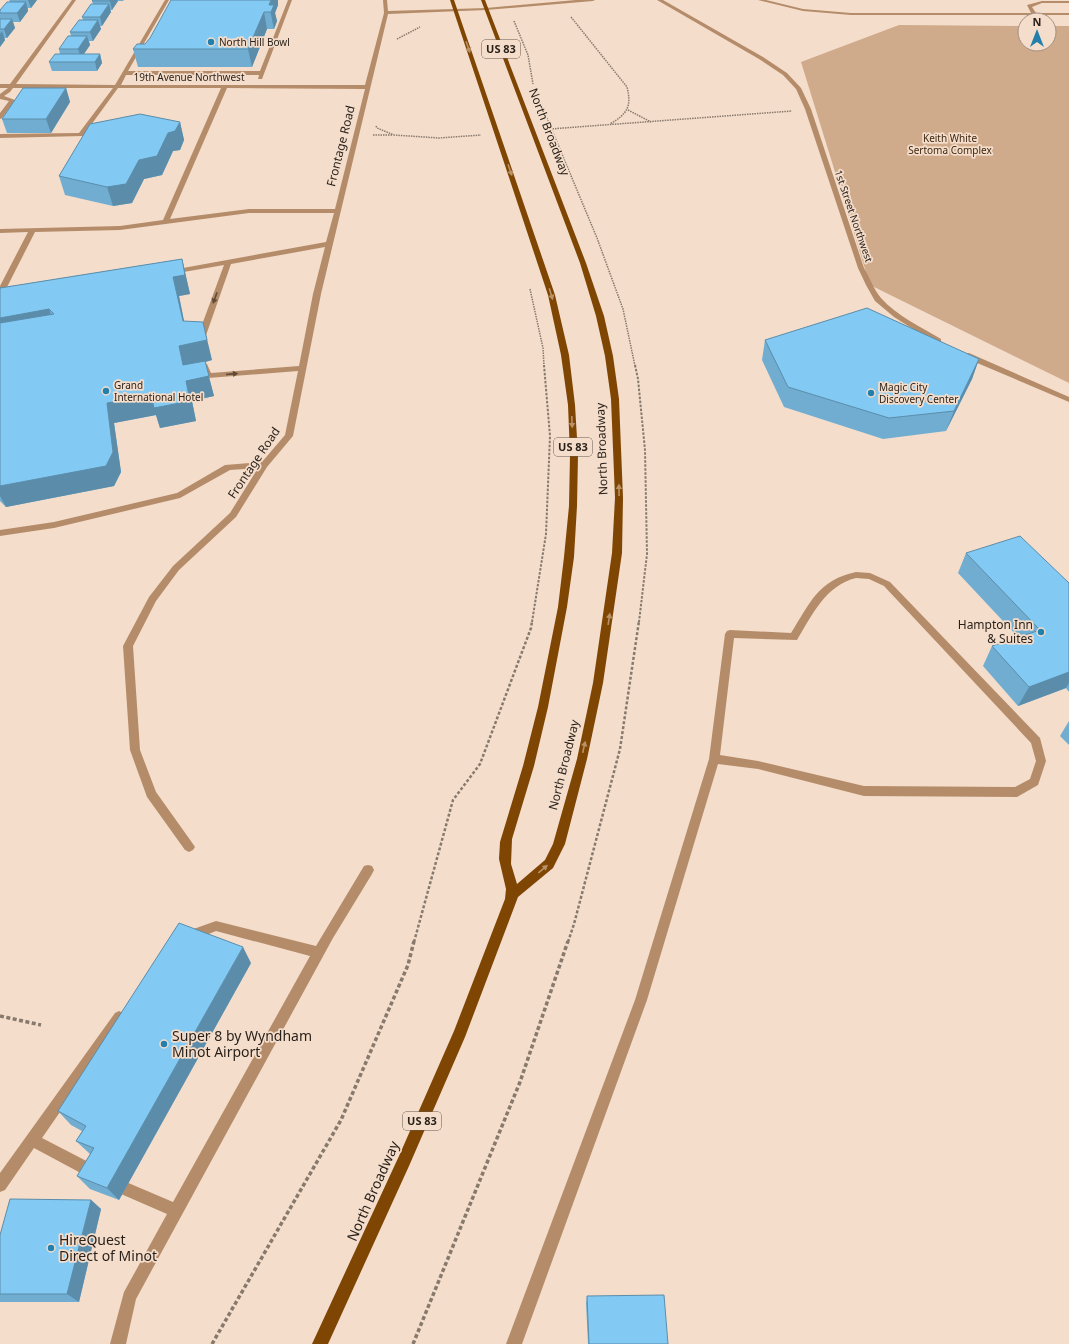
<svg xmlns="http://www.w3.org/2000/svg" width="1069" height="1344" font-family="'Noto Sans',sans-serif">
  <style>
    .green { fill: #cfaa8b }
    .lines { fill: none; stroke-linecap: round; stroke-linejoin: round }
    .path-far3 { stroke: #88796d; stroke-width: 1.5; stroke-dasharray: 1.5 1; stroke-linecap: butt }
    .path-far2 { stroke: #88796d; stroke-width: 2; stroke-dasharray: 2.5 1.5; stroke-linecap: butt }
    .path-far1 { stroke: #88796d; stroke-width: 2.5; stroke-dasharray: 3 2; stroke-linecap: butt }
    .path { stroke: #88796d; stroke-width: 3.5; stroke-dasharray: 4 2.5; stroke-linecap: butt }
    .minor { fill: #b58c6a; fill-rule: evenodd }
    .major { fill: #7f4603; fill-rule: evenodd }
    .wall { fill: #70add1 }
    .shaded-wall { fill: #5b8daa }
    .building { fill: #82c9f3; stroke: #5b8daa }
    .oneway { fill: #ba9267 }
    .oneway2 { fill: #604b39 }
    .poi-dot { fill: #2380ad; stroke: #f4ddcb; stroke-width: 1.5 }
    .labels { text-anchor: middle; stroke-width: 3.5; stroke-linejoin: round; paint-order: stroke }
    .far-poi-label { font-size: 10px; fill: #271f18; stroke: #f4ddcb; text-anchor: start }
    .far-street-label { font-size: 10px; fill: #271f18; stroke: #f4ddcb }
    .far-park-label { font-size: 10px; fill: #3e2711; stroke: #f4ddcb }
    .shield { fill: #f4ddcb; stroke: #64584e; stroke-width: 1 }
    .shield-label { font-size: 11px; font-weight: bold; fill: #271f18 }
    .street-label { font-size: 12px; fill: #271f18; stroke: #f4ddcb }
    .poi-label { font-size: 12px; fill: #271f18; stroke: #f4ddcb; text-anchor: end }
    .near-poi-label { font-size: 14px; fill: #271f18; stroke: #f4ddcb; text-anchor: start }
    .near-street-label { font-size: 14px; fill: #271f18; stroke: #f4ddcb }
  </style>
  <rect width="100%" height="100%" fill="#f4ddcb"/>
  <!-- green -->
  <path class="green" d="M899,25L1025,26V44H1049V26H1069V383L870,285L801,62Z"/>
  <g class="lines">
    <!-- path-far3 -->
    <g class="path-far3">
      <path d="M571,17L627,87C632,107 627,114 610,124"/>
      <path d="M514,21L528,55L533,84"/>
      <path d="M397,39L420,27"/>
      <path d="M628,110L651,122"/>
      <path d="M544,111L597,238L623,309L635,366"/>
      <path d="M376,126L377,128L394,135L439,138L481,135"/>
      <path d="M550,129L792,111"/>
      <path d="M373,135H392"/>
      <path d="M530,289L543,348L544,366"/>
    </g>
    <!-- path-far2 -->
    <g class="path-far2">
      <path d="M635,365L638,379L645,450L647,554L639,622"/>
      <path d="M532,622L546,534L550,436L544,365"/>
    </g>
    <!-- path-far1 -->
    <g class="path-far1">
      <path d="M414,942L453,800L480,764L531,628L532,621"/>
      <path d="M568,942L574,924L620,749L639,621"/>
    </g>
    <!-- path -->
    <g class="path">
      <path d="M0,1016L41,1025"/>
      <path d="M212,1344L341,1120L408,965L414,941"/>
      <path d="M413,1344L520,1082L568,941"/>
    </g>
    <!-- minor -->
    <g class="minor">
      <path d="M72,0H76L16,84L115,85L165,0H169L128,71H260L288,0H292L262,79H258L259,75H126L121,85H365L384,13L383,0H387L388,11L486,8L576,0H595L593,1L486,10L388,14L321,294L293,436L267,467L236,517L179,570L156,601L133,646L140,750L156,792L193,844L195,847L193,850L189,852L185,850L147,797L130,750L123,646L149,597L173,566L230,513L258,468L230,470L180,498L54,528L0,536V530L54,522L177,493L225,465L262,462L285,435L298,371L208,378L204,376L200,366L204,364H207L211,373L299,366L313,294L325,247L231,264L204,341L200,343L196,341L224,265L172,274L169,272L172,270L326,242L334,213H249L120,230L35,232L4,293L0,295V286L28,232L0,233V229L120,226L163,220L221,88H118L83,136L0,138V134L79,133L113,88H13L10,92L4,96L15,100L2,118L0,119V113L9,101L0,99V94L8,88H0V84H10ZM227,88L365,89L335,209H249L170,219Z"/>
      <path d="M657,0H663L763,57L787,73L801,88L811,109L864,268C870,278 874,290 881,298C897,316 921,327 941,339V343H935L894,317L875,301L866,285L858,268L805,109L796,89L783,75L759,59Z"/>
      <path d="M758,0H766L803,9L851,13H1031L1027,5L1042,1H1069V3H1042L1032,7L1036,13H1069V15H851L803,11Z"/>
      <path d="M963,353H969L1069,397V402L963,357Z"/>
      <path d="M856,572L870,573L890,582L1040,738L1046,761L1038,785L1017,797L864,796L758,769L718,764L647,1000L522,1344H506L635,1000L709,759L725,634L727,631L730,630L791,633C810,603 818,580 856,572ZM856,578L869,579L884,586L1031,743L1036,761L1030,779L1015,787L864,786L758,761L720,755L734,638L797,640C812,615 826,585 856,578Z"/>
      <path d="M368,865L372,866L374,870L372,874L333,938L136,1299L126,1344H110L124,1292L167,1214L121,1194L119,1189L121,1184L126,1182L173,1202L310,956L216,931L189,942L185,940L183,936L185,932L216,921L316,946L364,866Z"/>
      <path d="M119,1011L123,1013L125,1017L123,1021L42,1138L100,1168L102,1173L100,1178L95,1180L90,1178L34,1148L5,1190L0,1192V1173L115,1013Z"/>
    </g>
    <!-- major -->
    <path class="major" d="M450,0H454L555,295L569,355L575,405L578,455L577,506L574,557L567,607L548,707L534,766L512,839L511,864L517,884L545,860L553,844L577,759L593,683L612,553L615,498L611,399L605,356L596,316L580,263L481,0H485L586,263L604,316L613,356L619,399L623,498L622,553L603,683L587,759L565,844L553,868L518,897L465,1037L409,1166L328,1344H312L399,1156L454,1031L505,899L506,889L499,859L500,842L523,766L538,707L558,607L564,557L569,506L570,455L568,405L561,355L548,295Z"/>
  </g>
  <!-- wall -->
  <g class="wall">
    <path d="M9,0H37L31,8H28V11L20,22H13L15,28L7,38H4L5,40L0,47V10L10,2Z"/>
    <path d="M93,0H124L123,1H118L112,10H110L111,12L102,26H100L101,29L93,41H89L90,45L84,54H100L102,63L97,71H52L49,62L60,54L59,49L71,36L70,32L83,20L82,17L93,4L92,1Z"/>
    <path d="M278,5L275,13L277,21L274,29H267L252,67H138L133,49L145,44Z"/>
    <path d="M66,88L70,102L51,133H7L2,119Z"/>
    <path d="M180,122L184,140L180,150L173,151L162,175L144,179L132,203L113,206L65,195L59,176Z"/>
    <path d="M182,259L190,294L179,296L184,321L212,360L205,362L214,396L192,401L196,421L160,428L156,415L114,423L121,472L114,486L6,507L0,501V288Z"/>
    <path d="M765,340L979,359L972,379L946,431L883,439L784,407L762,360Z"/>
    <path d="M966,553L1069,583V692L1066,688L1018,706L983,666L992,646L1018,637L958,573Z"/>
    <path d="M1069,721V745L1060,736Z"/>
    <path d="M251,963L119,1200L90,1189L77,1176L90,1154L76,1141L82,1131L71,1125L58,1111Z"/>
    <path d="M91,1200L101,1209L79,1302H0V1235Z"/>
    <path d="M587,1296L668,1344H588L586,1303Z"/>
  </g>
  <!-- shaded-wall -->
  <g class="shaded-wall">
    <path d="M28,0H37L31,8Z"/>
    <path d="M110,0H117L118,1L112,10L110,1Z"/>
    <path d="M271,0H278V5L275,13L277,21L274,29L269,5Z"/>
    <path d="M26,2L28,11L20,22L17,13Z"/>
    <path d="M109,4L111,12L102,26L100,17Z"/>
    <path d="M264,12L267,29L252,67L248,49Z"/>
    <path d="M12,19L15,28L7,38L4,29Z"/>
    <path d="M98,20L101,29L93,41L90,32Z"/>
    <path d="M2,31L5,40L0,47V34Z"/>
    <path d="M87,36L90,45L81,58L78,49Z"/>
    <path d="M100,54L102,63L97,71L95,62Z"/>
    <path d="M66,88L70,102L51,133L46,119Z"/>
    <path d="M180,122L184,140L180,150L173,151L162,175L144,179L132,203L113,206L107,187L139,160Z"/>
    <path d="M182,259L190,294L179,296L188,341L183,321L173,277Z"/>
    <path d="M49,309L56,329L0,339V318Z"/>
    <path d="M203,322L212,360L205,362L214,396L192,401L196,421L160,428L156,415L114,423L121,472L114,486L6,507L0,496V486L107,403L183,365L179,346Z"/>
    <path d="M979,359L972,379L946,431L954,411Z"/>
    <path d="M1069,672V683L1066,688L1018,706L1029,687Z"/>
    <path d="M243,947L251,963L119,1200L107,1188Z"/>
    <path d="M91,1200L101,1209L79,1302L67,1294Z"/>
  </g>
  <!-- building -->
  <g class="building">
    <path d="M93,0H110V1H92Z"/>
    <path d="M171,0H271L269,5H274L271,12H264L248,49H133L137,44H145L150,38Z"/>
    <path d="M7,2H26L17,13H0V10Z"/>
    <path d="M91,4H109L100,17H82Z"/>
    <path d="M0,19H12L4,29H0Z"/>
    <path d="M79,20H98L90,32H70Z"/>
    <path d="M68,36H87L78,49H59Z"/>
    <path d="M55,54H100L95,62H49Z"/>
    <path d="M23,88H66L46,119H2Z"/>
    <path d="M140,114L180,122L175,131L168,133L157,156L139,160L126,184L107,187L59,176L90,124Z"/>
    <path d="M182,259L185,275L173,277L183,321L203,322L207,340L179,346L183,365L205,361L209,376L186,381L190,401L154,408L151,395L107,403L113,452L106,466L0,486V323L54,314L49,309L0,318V288Z"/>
    <path d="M867,308L979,359L954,411L889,418L788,387L765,340Z"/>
    <path d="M1020,536L1069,583V672L1029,687L992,646L1040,630L966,553Z"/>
    <path d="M179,923L243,947L107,1188L77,1176L94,1148L76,1141L86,1126L58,1111Z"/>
    <path d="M10,1199L91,1200L67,1294H0V1235Z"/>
    <path d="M664,1295L668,1344H589L587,1296Z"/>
  </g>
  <!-- one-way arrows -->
  <defs><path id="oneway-solid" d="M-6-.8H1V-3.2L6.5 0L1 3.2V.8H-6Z"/></defs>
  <g class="oneway">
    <use href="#oneway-solid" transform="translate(468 47) rotate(71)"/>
    <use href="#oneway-solid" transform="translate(510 170) rotate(71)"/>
    <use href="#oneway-solid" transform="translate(551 294) rotate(73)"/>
    <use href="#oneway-solid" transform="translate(572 422) rotate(88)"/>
    <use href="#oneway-solid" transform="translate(619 490) rotate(-91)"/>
    <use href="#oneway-solid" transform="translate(609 619) rotate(-81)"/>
    <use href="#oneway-solid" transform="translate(584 747) rotate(-77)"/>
    <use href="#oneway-solid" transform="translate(543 869) rotate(-40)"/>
  </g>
  <g class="oneway2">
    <use href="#oneway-solid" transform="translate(215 298) rotate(110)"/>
    <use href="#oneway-solid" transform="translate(232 374) rotate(-5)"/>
  </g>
  <!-- markers -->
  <g class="poi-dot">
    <circle cx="211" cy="42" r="4"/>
    <circle cx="106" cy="391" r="4"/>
    <circle cx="871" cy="393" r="4"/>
    <circle cx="1041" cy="632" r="4"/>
    <circle cx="164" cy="1044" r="4"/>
    <circle cx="51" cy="1248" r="4"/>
  </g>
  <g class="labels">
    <!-- far-poi labels -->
    <g class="far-poi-label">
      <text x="219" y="46">North Hill Bowl</text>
      <text x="114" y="389">Grand<tspan x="114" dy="12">International Hotel</tspan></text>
      <text x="879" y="391">Magic City<tspan x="879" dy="12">Discovery Center</tspan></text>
    </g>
    <!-- far-street labels -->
    <g class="far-street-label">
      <text x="189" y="81">19th Avenue Northwest</text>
      <text transform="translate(854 216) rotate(71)" y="4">1st Street Northwest</text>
    </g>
    <!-- far-park labels -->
    <g class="far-park-label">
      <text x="950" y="142">Keith White<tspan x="950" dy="12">Sertoma Complex</tspan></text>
    </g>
    <!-- shield labels -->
    <g class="shield">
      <rect x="482" y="40" width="38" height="18" rx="3"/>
      <rect x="554" y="438" width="38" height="18" rx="3"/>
      <rect x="403" y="1112" width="38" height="18" rx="3"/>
    </g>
    <g class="shield-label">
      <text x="501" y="53">US 83</text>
      <text x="573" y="451">US 83</text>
      <text x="422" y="1125">US 83</text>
    </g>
    <!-- street labels -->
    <g class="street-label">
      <text transform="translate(549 132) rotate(69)" y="4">North Broadway</text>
      <text transform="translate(341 146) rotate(-76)" y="4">Frontage Road</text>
      <text transform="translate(602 449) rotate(-92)" y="4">North Broadway</text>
      <text transform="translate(254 463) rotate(-56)" y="4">Frontage Road</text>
      <text transform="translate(564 765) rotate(-76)" y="4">North Broadway</text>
    </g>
    <!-- poi labels -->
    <g class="poi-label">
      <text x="1033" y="629">Hampton Inn<tspan x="1033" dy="14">&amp; Suites</tspan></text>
    </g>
    <!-- near-poi labels -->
    <g class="near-poi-label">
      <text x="172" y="1041">Super 8 by Wyndham<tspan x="172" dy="16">Minot Airport</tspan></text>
      <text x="59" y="1245">HireQuest<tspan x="59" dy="16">Direct of Minot</tspan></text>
    </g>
    <!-- near-street labels -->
    <g class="near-street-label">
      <text transform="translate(373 1191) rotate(-66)" y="5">North Broadway</text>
    </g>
  </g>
  <!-- north arrow -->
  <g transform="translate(1037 32)"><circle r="19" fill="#f4ddcb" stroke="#a29183"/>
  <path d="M0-3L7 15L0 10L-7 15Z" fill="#2380ad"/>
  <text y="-6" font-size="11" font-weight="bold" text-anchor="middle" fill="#271f18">N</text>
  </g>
</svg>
